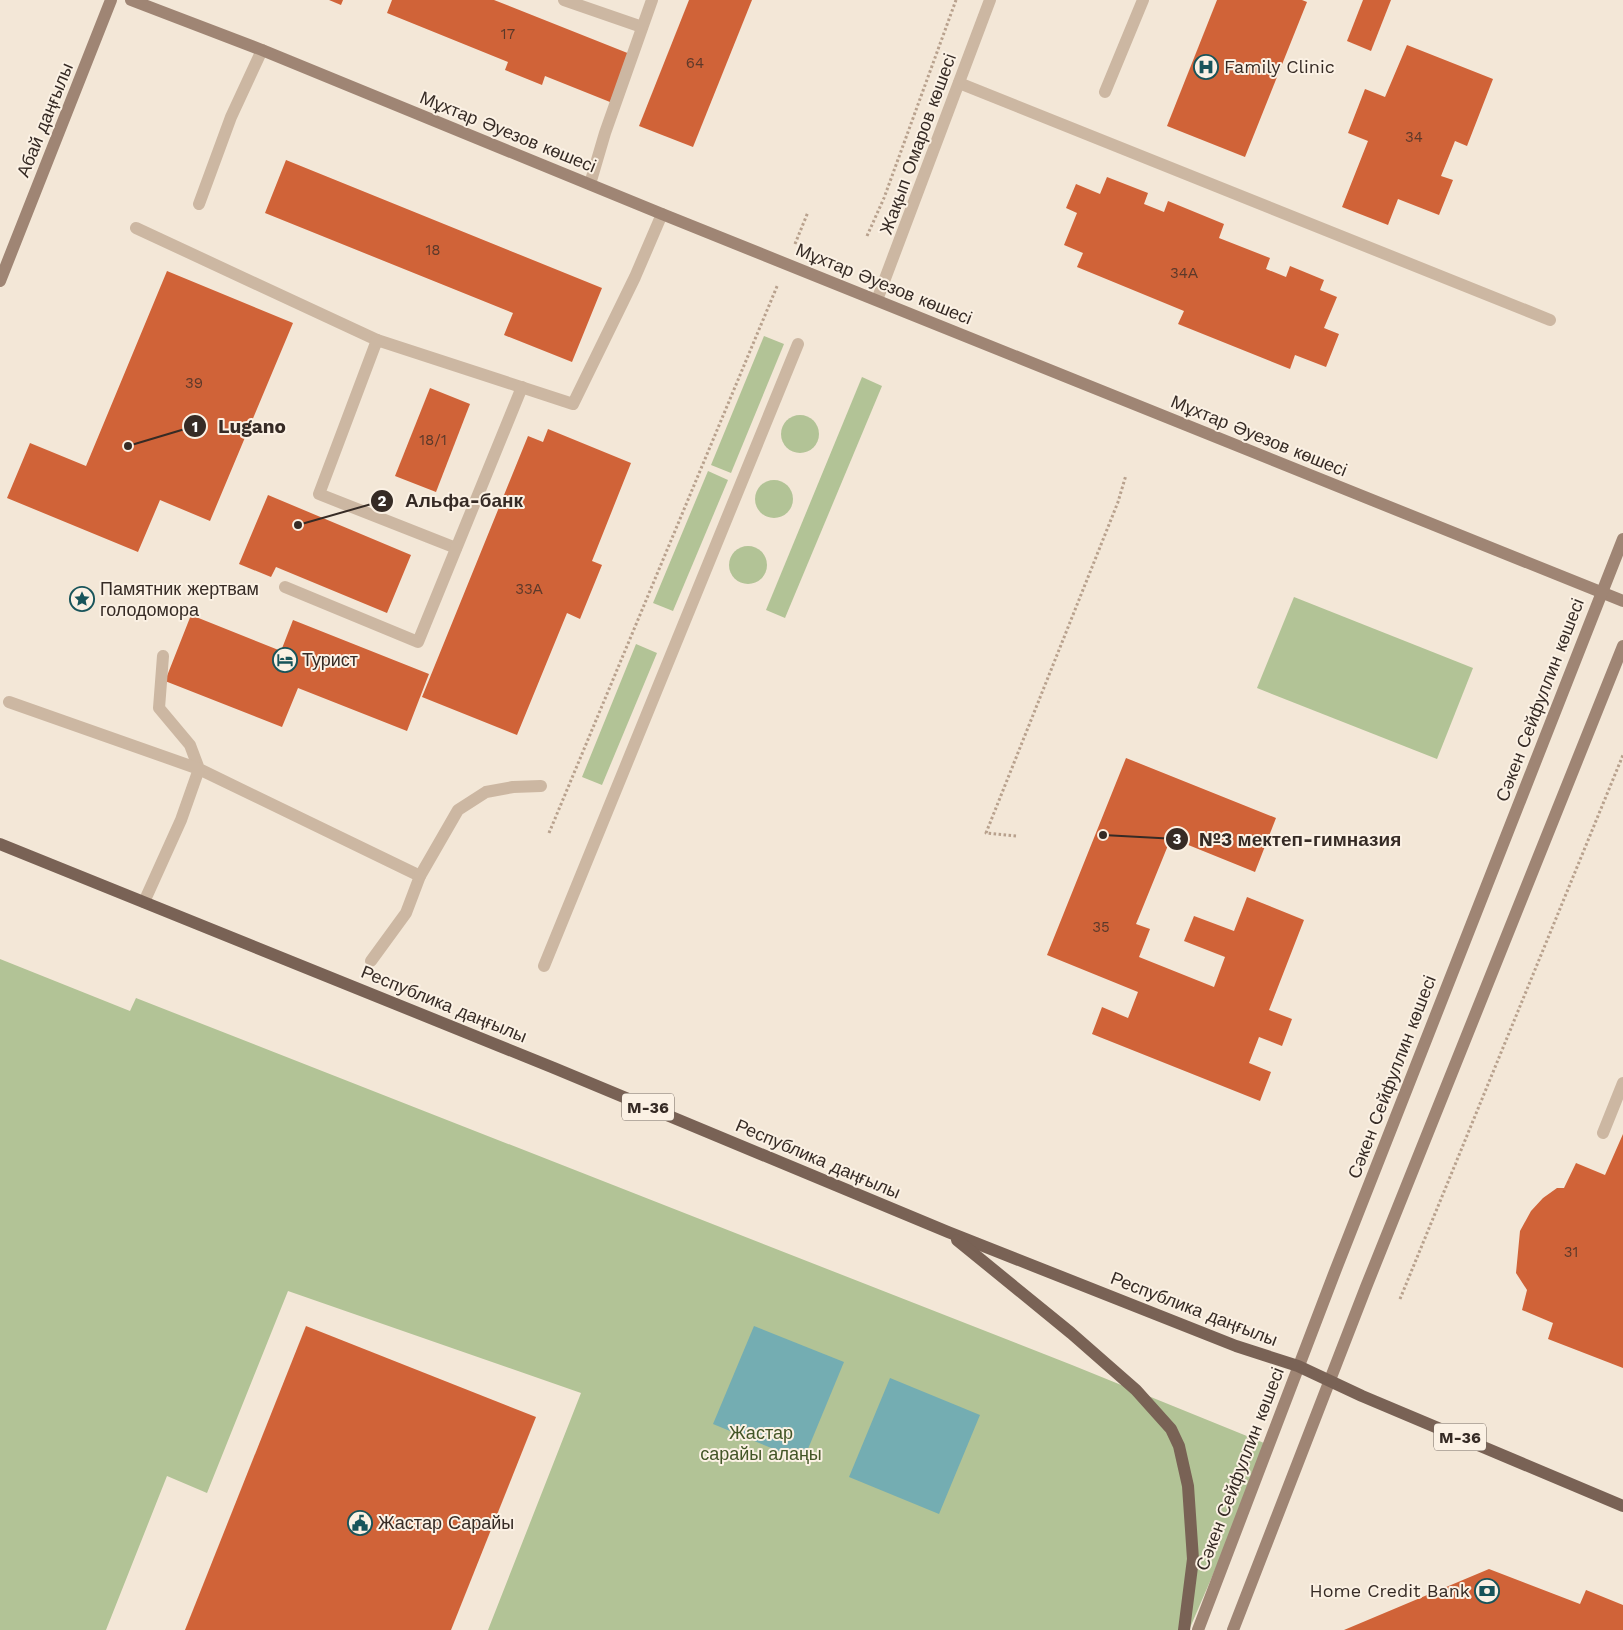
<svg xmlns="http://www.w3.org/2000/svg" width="1623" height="1630" font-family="'Work Sans',sans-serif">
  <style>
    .green { fill: #b2c396 }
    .water { fill: #74adb2 }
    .building { fill: #d06338 }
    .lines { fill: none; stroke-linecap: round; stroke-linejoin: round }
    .path { stroke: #b8a18d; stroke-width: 3; stroke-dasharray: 2.5 2.5; stroke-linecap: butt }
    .lane { stroke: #ccb7a2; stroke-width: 12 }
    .street { stroke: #ccb7a2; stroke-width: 12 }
    .secondary { stroke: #9f8574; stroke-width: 12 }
    .primary { stroke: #796255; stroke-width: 12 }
    .labels { text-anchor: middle; stroke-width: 4; stroke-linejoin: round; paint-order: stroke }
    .number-label { font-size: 15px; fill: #5c392a }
    .shield { fill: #fbf1e4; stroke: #71665e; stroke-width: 1 }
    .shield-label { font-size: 16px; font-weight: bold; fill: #362b25 }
    .poi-label { font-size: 18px; fill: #362b25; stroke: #fbf1e4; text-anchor: start }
    .street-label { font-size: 18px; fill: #362b25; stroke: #fbf1e4 }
    .park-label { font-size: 18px; fill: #435627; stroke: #fbf1e4 }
    .leader { fill: none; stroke: #362b25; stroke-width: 2 }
    .callout-dot { fill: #362b25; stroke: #fbf1e4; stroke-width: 2 }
    .mark-label { font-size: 15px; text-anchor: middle; font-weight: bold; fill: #fff }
    .callout-label { font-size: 19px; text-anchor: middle; font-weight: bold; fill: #362b25; stroke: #fbf1e4; stroke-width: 4; stroke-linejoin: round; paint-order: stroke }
  </style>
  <rect width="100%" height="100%" fill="#f3e7d7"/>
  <!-- green -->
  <g class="green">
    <path d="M764,336L784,344L731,473L711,465Z"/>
    <path d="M862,377L882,386L785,618L766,610Z"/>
    <circle cx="800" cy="434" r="19"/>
    <path d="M708,471L728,480L673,611L653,603Z"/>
    <circle cx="774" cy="499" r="19"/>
    <circle cx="748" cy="565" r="19"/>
    <path d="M1294,597L1473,668L1437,759L1257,688Z"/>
    <path d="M636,644L657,653L602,785L582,777Z"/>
    <path d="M0,959L130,1011L136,998L1072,1365L1269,1445L1189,1630H488L581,1393L288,1291L207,1493L167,1476L106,1630H0Z"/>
  </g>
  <!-- water -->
  <g class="water">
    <path d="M754,1326L844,1362L803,1461L713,1424Z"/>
    <path d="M890,1378L980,1415L939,1514L849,1477Z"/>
  </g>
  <!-- building -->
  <g class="building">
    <path d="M329,0H343L341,5Z"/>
    <path d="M392,0H494L630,54L610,102L545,76L542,85L505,70L508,62L387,13Z"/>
    <path d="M689,0H752L693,147L639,126Z"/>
    <path d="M1217,0H1302L1307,2L1245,157L1167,126Z"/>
    <path d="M1363,0H1391L1371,51L1347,41Z"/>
    <path d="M1407,45L1493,79L1467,146L1455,141L1441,176L1453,180L1439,215L1398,199L1388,225L1342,207L1368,141L1348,133L1365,89L1385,97Z"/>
    <path d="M286,160L602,288L572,362L504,335L513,313L265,213Z"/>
    <path d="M1107,177L1148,193L1144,204L1164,212L1168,201L1224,224L1219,238L1270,258L1266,269L1286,277L1290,266L1324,280L1320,290L1337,297L1324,328L1339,334L1326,367L1295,355L1290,369L1178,324L1184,311L1077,267L1083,253L1064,245L1077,213L1066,208L1076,184L1100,194Z"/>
    <path d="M167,271L293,323L210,521L160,500L138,552L7,498L30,443L86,466Z"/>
    <path d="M430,388L470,404L436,492L395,476Z"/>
    <path d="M548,429L631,463L592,561L602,565L580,619L567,613L517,735L422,697L528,436L543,442Z"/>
    <path d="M268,495L411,555L387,613L276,567L271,577L239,564Z"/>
    <path d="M191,615L281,651L293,620L429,674L407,731L298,688L282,727L165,681Z"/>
    <path d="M1126,758L1276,818L1255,872L1171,838L1136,924L1150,929L1139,957L1214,987L1225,957L1184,941L1194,916L1234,931L1247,897L1304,920L1269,1010L1292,1019L1282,1046L1259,1037L1249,1063L1271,1072L1260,1101L1092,1034L1102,1007L1128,1018L1138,992L1047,955Z"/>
    <path d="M1623,1134V1368L1548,1339L1553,1323L1522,1310L1527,1290L1516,1273L1520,1231L1531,1211L1543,1198L1557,1188H1564L1576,1163L1605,1175Z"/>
    <path d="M306,1326L536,1417L451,1630H185Z"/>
    <path d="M1489,1569L1580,1604L1586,1590L1623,1605V1630H1344Z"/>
  </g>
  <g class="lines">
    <!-- path -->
    <g class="path">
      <path d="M867,236L884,198L956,0"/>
      <path d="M795,244L808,212"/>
      <path d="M549,833L778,284"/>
      <path d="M1016,836L986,833L1118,502L1126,475"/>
      <path d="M1400,1299L1623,755"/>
    </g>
    <!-- lane -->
    <g class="lane">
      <path d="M564,0L642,27"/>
      <path d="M959,83L1550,320"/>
      <path d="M1105,92L1143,0"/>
      <path d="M590,184L605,133L652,0"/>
      <path d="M199,204L231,117L262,50"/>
      <path d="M136,228L377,340"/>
      <path d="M456,548L319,494L377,340L573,404L635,277L662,214"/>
      <path d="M285,587L418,642L522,387"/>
      <path d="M163,656L159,708L190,745L199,769L420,876L406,913L371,961"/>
      <path d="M9,702L199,769L181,820L144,902"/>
      <path d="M420,876L458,810L486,792L513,787L541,786"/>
      <path d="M544,966L798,344"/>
      <path d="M1603,1133L1623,1083"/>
    </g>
    <!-- street -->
    <path class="street" d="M877,300L990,0"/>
    <!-- secondary -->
    <g class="secondary">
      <path d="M131,0L262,50L662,214L1623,601"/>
      <path d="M0,281L111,0"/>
      <path d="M1198,1630L1334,1274L1623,539"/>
      <path d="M1233,1630L1366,1287L1623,646"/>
    </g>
    <!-- primary -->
    <g class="primary">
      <path d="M0,844L554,1068L948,1232L1236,1346L1298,1366L1362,1396L1623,1506"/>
      <path d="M957,1240L1071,1333L1136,1390L1171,1429L1179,1446L1188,1486L1193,1559L1184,1630"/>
    </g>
  </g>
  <!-- icons -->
  <defs>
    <symbol id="hospital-ring" viewBox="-11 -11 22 22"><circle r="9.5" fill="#fbf1e4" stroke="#18545a" stroke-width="1.5"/><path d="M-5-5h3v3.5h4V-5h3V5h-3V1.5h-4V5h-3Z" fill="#18545a"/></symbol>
    <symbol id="sight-ring" viewBox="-11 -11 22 22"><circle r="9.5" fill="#fbf1e4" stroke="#18545a" stroke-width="1.5"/><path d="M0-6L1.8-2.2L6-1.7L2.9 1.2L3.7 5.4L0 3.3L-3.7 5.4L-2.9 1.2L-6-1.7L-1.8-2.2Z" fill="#18545a"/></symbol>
    <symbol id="hotel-ring" viewBox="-11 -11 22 22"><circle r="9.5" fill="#fbf1e4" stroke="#18545a" stroke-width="1.5"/><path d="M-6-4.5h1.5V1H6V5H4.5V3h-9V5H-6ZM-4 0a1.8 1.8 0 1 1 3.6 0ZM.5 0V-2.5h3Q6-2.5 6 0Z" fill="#18545a"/></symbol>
    <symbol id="civic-ring" viewBox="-11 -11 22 22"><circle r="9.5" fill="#fbf1e4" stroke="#18545a" stroke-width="1.5"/><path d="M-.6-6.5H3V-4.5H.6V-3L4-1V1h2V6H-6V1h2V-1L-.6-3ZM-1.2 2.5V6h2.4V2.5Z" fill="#18545a"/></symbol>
    <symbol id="bank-ring" viewBox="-11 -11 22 22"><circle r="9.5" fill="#fbf1e4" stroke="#18545a" stroke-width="1.5"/><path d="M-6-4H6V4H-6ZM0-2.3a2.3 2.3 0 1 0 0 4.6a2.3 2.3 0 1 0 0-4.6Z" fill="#18545a"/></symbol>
  </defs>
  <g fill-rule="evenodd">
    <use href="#hospital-ring" x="1192" y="53" width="28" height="28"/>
    <use href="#sight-ring" x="68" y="585" width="28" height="28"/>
    <use href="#hotel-ring" x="271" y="646" width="28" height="28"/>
    <use href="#civic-ring" x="346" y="1509" width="28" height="28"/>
    <use href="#bank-ring" x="1473" y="1577" width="28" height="28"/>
  </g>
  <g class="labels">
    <!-- number labels -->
    <g class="number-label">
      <text x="508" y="39">17</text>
      <text x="695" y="68">64</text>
      <text x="1414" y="142">34</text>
      <text x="433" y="255">18</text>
      <text x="1184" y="278">34А</text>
      <text x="194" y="388">39</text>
      <text x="433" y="445">18/1</text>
      <text x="529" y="594">33А</text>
      <text x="1101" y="932">35</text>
      <text x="1571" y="1257">31</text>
    </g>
    <!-- shield labels -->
    <g class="shield">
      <rect x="622" y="1093.5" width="52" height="27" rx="4"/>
      <rect x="1434" y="1423.5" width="52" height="27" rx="4"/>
    </g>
    <g class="shield-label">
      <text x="648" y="1113">M-36</text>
      <text x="1460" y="1443">M-36</text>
    </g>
    <!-- poi labels -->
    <g class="poi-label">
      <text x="1224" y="73">Family Clinic</text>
      <text x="100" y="595">Памятник жертвам<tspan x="100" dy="21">голодомора</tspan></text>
      <text x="302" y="666">Турист</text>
      <text x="378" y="1529">Жастар Сарайы</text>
      <text x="1470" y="1597" text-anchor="end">Home Credit Bank</text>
    </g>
    <!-- street labels -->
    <g class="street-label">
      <text transform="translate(45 120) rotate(-68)" y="6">Абай даңғылы</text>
      <text transform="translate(508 132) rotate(22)" y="6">Мұхтар Әуезов көшесі</text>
      <text transform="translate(918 144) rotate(-70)" y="6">Жақып Омаров көшесі</text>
      <text transform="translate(884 284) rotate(22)" y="6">Мұхтар Әуезов көшесі</text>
      <text transform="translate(1259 436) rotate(22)" y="6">Мұхтар Әуезов көшесі</text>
      <text transform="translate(1540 700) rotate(-69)" y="6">Сәкен Сейфуллин көшесі</text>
      <text transform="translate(444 1004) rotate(22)" y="6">Республика даңғылы</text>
      <text transform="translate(1392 1077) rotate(-69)" y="6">Сәкен Сейфуллин көшесі</text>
      <text transform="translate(818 1159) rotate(23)" y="6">Республика даңғылы</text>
      <text transform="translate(1194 1309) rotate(21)" y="6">Республика даңғылы</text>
      <text transform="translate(1240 1469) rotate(-69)" y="6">Сәкен Сейфуллин көшесі</text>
    </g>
    <!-- park labels -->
    <g class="park-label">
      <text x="761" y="1439">Жастар<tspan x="761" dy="21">сарайы алаңы</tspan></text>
    </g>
  </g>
  <!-- callouts -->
  <path class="leader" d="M128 446L195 426M298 525L382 501M1103 835L1177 839"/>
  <g class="callout-dot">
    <circle cx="128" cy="446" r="5"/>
    <circle cx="298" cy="525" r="5"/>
    <circle cx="1103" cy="835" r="5"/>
    <circle cx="195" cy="426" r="12"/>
    <circle cx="382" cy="501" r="12"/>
    <circle cx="1177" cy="839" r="12"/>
  </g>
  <g class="mark-label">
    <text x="195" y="432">1</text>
    <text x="382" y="506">2</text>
    <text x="1177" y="844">3</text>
  </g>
  <g class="callout-label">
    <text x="252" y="433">Lugano</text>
    <text x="464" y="507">Альфа-банк</text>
    <text x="1300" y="846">№3 мектеп-гимназия</text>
  </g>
</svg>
